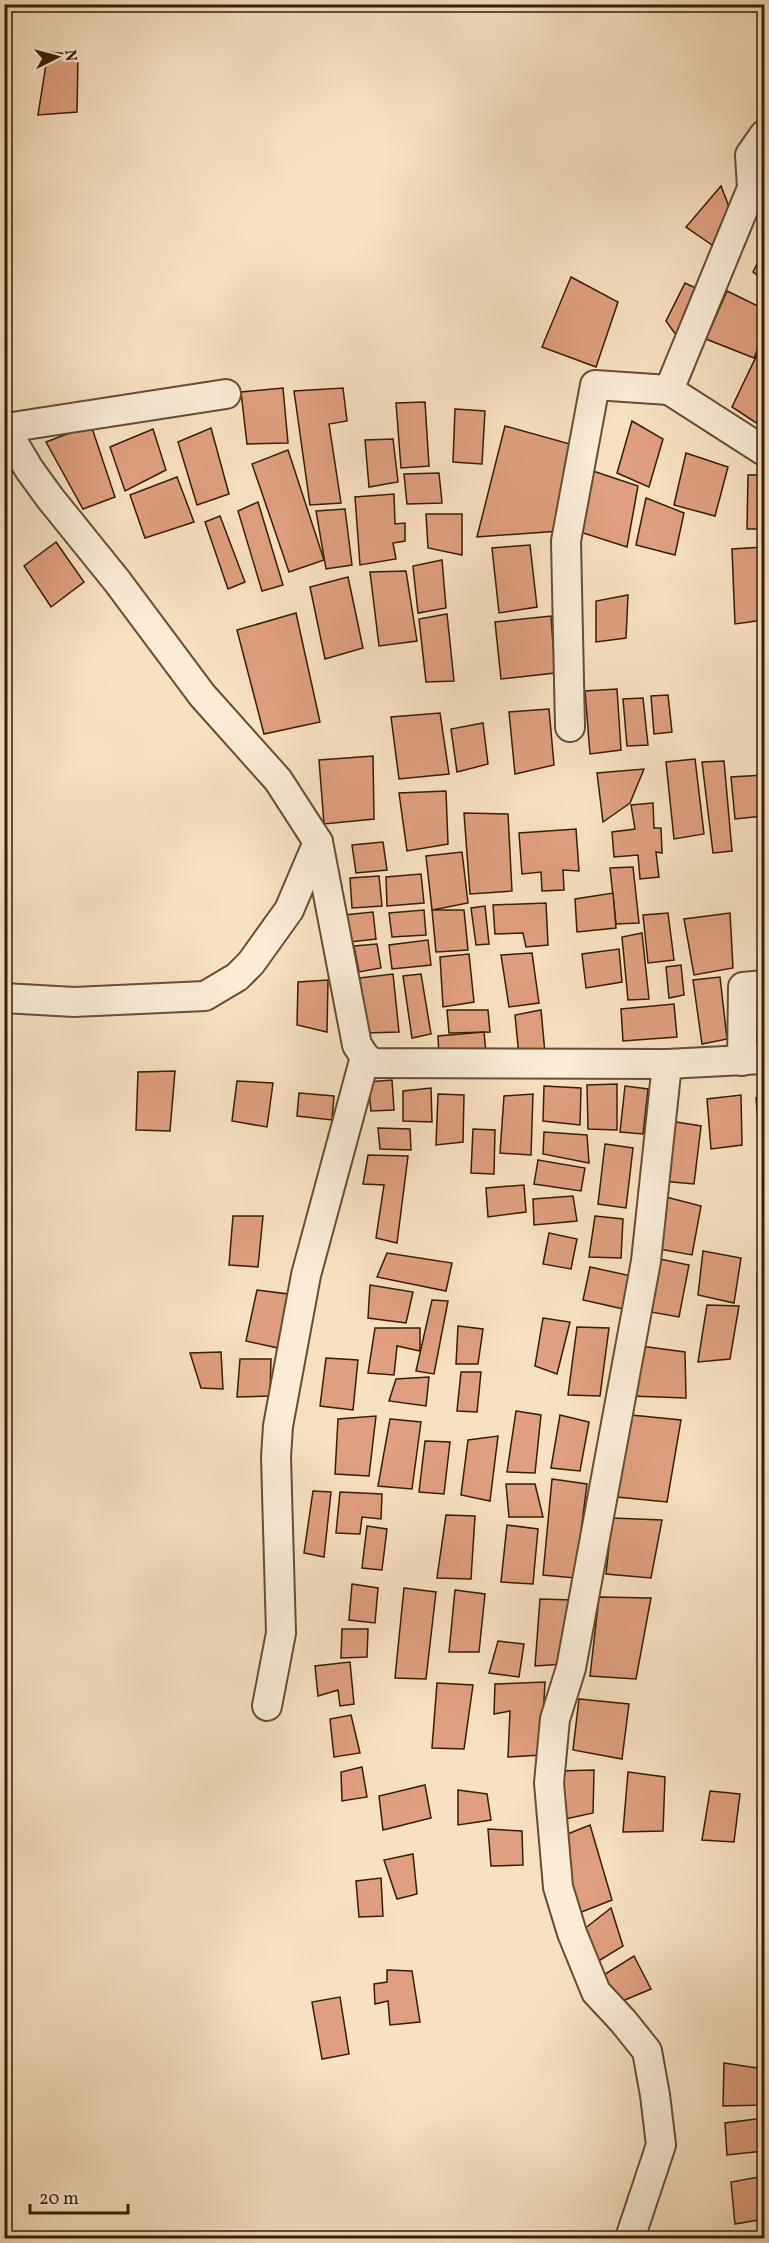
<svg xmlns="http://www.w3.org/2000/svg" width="769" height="2243" font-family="Vollkorn,serif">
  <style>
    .building { fill: #e09f80; stroke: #361e00; stroke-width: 1.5 }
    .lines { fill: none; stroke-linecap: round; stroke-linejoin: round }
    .street-casing { stroke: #664f30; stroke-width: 32 }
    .path { stroke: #361e00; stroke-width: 4; stroke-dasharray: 1.5 3; stroke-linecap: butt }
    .street { stroke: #faecd7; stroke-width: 28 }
  </style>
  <rect width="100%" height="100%" fill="#f8e1c1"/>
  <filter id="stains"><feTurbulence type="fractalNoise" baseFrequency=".00333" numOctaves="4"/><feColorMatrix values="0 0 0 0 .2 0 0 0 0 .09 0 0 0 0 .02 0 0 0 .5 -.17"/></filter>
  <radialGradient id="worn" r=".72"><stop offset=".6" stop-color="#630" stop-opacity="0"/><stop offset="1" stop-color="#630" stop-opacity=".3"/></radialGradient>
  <!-- building -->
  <g class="building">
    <path d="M48,52L78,55L77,112L38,115Z"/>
    <path d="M721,186L731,212L712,245L686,227Z"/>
    <path d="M764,250V280L753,272Z"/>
    <path d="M571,277L618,302L596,367L542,347Z"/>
    <path d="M685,283L702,291L679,339L666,321Z"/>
    <path d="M727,291L764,309V333L754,358L706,339Z"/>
    <path d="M764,340V428L732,407Z"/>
    <path d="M283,388L288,443L247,444L241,392Z"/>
    <path d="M343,388L347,421L329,424L341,503L310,505L294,391Z"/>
    <path d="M425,402L429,466L401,468L396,403Z"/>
    <path d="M455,409L485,411L482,464L453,462Z"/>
    <path d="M632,421L663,439L649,487L617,473Z"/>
    <path d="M91,425L115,497L83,509L46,442Z"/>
    <path d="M505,426L577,446L560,531L477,537Z"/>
    <path d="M211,428L229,494L197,505L178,442Z"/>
    <path d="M153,429L166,470L125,491L110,447Z"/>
    <path d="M393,439L398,482L369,487L365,440Z"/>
    <path d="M288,450L324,560L289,572L252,464Z"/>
    <path d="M686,453L728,467L715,516L674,505Z"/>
    <path d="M590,470L638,486L627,547L574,530Z"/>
    <path d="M439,473L442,503L407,504L404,474Z"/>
    <path d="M748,475H764V529H747Z"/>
    <path d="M177,477L194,522L145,538L130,495Z"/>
    <path d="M394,494L395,524L405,523V541L393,543L396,559L360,565L355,497Z"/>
    <path d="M646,498L684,513L675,555L636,545Z"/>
    <path d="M258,502L283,585L262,591L238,511Z"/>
    <path d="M345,509L352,565L326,569L316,511Z"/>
    <path d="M426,514H462V555L428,548Z"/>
    <path d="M220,516L245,582L228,589L205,522Z"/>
    <path d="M56,542L84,582L51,607L24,566Z"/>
    <path d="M530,545L537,607L499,613L492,548Z"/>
    <path d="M764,547V620L735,624L732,549Z"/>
    <path d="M442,560L446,608L418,613L413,566Z"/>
    <path d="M406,571L417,641L379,646L370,572Z"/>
    <path d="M348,577L363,648L325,659L310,587Z"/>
    <path d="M628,595L626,638L596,642V601Z"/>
    <path d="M296,613L320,722L264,734L237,630Z"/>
    <path d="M447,614L454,681L426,682L419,619Z"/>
    <path d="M551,616L555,673L501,679L495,622Z"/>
    <path d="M617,689L621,750L590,754L585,691Z"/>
    <path d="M668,695L672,732L654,734L651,696Z"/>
    <path d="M643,698L648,745L627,746L623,699Z"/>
    <path d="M549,709L554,765L515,774L509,712Z"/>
    <path d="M440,713L449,774L399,779L391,717Z"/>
    <path d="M483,723L488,764L457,772L451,729Z"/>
    <path d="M373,756L374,819L324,824L319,760Z"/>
    <path d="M695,759L704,834L674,839L666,762Z"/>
    <path d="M724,761L732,851L713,853L702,762Z"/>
    <path d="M644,769L630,803L603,822L597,773Z"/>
    <path d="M764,775V816L735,819L731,777Z"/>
    <path d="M446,791L448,844L407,851L399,793Z"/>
    <path d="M653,803L654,828H661L662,853L656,852L659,877L640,879L638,855L614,857L612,832L635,829L631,805Z"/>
    <path d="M464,813L508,814L512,891L470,894Z"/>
    <path d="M576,829L579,871L563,870L564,890L542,891L541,872L522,874L519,833Z"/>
    <path d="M383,842L387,870L356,873L352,845Z"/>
    <path d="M462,852L468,903L432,910L426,856Z"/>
    <path d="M633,867L639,923L616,924L610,868Z"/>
    <path d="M421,874L424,903L387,906L386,877Z"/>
    <path d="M379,876L382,906L352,908L350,878Z"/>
    <path d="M613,893L616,928L577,932L575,899Z"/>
    <path d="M546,903L548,945L526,947L523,933L495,934L493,905Z"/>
    <path d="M485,906L489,944L476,945L471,908Z"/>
    <path d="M424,910L426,935L392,937L389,913Z"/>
    <path d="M432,910H464L468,950L436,952Z"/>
    <path d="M373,912L376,939L350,942L344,915Z"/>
    <path d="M668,913L674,960L648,963L643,915Z"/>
    <path d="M730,913L733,968L694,975L684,919Z"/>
    <path d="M642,933L649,999L628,1000L622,937Z"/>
    <path d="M428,940L431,965L392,969L389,945Z"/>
    <path d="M377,944L381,968L359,972L354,946Z"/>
    <path d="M761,947H764V971H762Z"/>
    <path d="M619,949L622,982L586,988L582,954Z"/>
    <path d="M532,953L539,1003L509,1007L501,955Z"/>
    <path d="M469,954L474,1002L443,1007L440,957Z"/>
    <path d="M681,965L684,995L669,998L666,967Z"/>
    <path d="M393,974L399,1032L366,1033L360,978Z"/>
    <path d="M421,974L431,1034L412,1038L403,976Z"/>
    <path d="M720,977L727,1039L702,1044L693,980Z"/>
    <path d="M328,980L327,1032L297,1025L298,982Z"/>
    <path d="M764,987V1057L742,1061L745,988Z"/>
    <path d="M764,994V1053H759L752,995Z"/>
    <path d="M674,1004L677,1037L623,1041L621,1009Z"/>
    <path d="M447,1010H488L490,1032L449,1033Z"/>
    <path d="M541,1010L545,1053L519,1056L515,1015Z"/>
    <path d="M484,1032L486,1053L439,1056L438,1036Z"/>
    <path d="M175,1071L170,1131L136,1130L138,1072Z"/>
    <path d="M392,1080L394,1110L371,1111L368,1082Z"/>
    <path d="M237,1081L273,1083L267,1127L232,1121Z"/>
    <path d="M617,1084V1130L588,1129L587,1085Z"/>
    <path d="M544,1086L581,1088L580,1125L543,1121Z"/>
    <path d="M625,1086L648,1089L643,1134L620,1132Z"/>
    <path d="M431,1088L432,1122L403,1121V1091Z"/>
    <path d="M299,1093L334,1096L332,1120L297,1116Z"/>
    <path d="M438,1094L464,1095L463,1142L436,1145Z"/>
    <path d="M533,1094L531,1155L500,1153L504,1096Z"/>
    <path d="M741,1095L742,1145L711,1149L707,1099Z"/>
    <path d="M764,1097V1148H760L756,1098Z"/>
    <path d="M670,1121L701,1126L694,1184L662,1181Z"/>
    <path d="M378,1128L410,1129L411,1150L380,1149Z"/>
    <path d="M473,1129L495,1130L494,1174L471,1173Z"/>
    <path d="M544,1132L587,1135L589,1163L543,1154Z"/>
    <path d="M605,1144L633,1148L626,1208L598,1204Z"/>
    <path d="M368,1155L408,1156L397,1243L376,1238L384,1185L363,1184Z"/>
    <path d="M758,1159H764V1204H762Z"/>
    <path d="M538,1160L585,1168L581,1191L534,1184Z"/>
    <path d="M524,1185L526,1212L488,1217L486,1188Z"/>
    <path d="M573,1196L577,1221L534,1225L533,1199Z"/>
    <path d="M666,1197L701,1206L692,1255L659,1249Z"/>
    <path d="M233,1216H263L258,1267L229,1265Z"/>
    <path d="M595,1216L623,1219L621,1258L589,1257Z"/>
    <path d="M549,1233L577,1239L571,1269L543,1264Z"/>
    <path d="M703,1251L741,1258L734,1303L698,1295Z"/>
    <path d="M387,1253L452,1263L446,1291L377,1277Z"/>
    <path d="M655,1258L689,1265L679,1317L645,1311Z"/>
    <path d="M590,1267L636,1277L628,1310L583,1300Z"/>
    <path d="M757,1274H764V1356H758Z"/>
    <path d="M370,1285L413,1292L406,1323L368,1318Z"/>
    <path d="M257,1290L288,1294L278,1348L246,1341Z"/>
    <path d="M432,1300L448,1301L434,1374L416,1371Z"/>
    <path d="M707,1305L739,1306L730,1359L698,1362Z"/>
    <path d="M543,1318L570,1322L557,1374L535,1366Z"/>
    <path d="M458,1326L483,1329L478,1364H456Z"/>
    <path d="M577,1327L609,1328L600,1396L568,1395Z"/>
    <path d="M375,1328H420V1351L397,1346L394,1375L368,1373Z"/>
    <path d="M640,1346L685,1352L686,1398L630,1396Z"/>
    <path d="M221,1352L223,1389L201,1388L190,1353Z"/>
    <path d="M326,1358L358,1360L353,1410L320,1406Z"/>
    <path d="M240,1359H271L270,1396L237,1397Z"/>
    <path d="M461,1372H481L477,1412L457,1411Z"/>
    <path d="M429,1377L426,1406L389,1401L396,1379Z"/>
    <path d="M516,1411L541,1415L535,1473L507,1472Z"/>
    <path d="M560,1415L589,1422L580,1471L551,1468Z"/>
    <path d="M631,1415L681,1420L667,1502L617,1497Z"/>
    <path d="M376,1416L369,1476L335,1474L338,1419Z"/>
    <path d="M390,1419L421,1422L412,1489L378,1486Z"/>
    <path d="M498,1436L490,1501L461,1495L468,1440Z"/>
    <path d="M425,1441L450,1442L444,1494L419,1492Z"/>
    <path d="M552,1479L587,1484L575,1578L543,1575Z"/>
    <path d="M506,1484H535L543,1517H509Z"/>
    <path d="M313,1491L331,1492L324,1557L304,1553Z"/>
    <path d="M340,1492L382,1494L381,1519L362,1517L360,1534L336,1533Z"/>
    <path d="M446,1515L475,1516L471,1579L437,1578Z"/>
    <path d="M612,1518L662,1520L651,1578L606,1574Z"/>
    <path d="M507,1525L538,1529L533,1584L501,1582Z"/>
    <path d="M367,1526L387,1529L382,1570L362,1568Z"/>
    <path d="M352,1584L378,1588L375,1623L349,1620Z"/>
    <path d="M404,1588L436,1592L426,1679L395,1678Z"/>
    <path d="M455,1590L485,1594L479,1652H449Z"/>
    <path d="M599,1597L651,1598L636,1679L590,1676Z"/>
    <path d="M540,1599L573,1600L564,1664L535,1666Z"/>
    <path d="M342,1629H368L367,1657L341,1658Z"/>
    <path d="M498,1641L524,1644L519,1677L489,1673Z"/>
    <path d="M350,1662L354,1704L340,1706L338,1690L318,1696L315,1666Z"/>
    <path d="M545,1682L541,1755L508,1757L510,1711L494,1714L495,1684Z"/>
    <path d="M437,1683L473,1685L464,1749L432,1748Z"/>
    <path d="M579,1699L629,1704L622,1759L573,1750Z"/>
    <path d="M351,1715L360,1753L334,1757L330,1719Z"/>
    <path d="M362,1767L367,1797L342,1801L341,1772Z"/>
    <path d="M594,1770L593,1813L556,1821L557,1771Z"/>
    <path d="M628,1772L665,1777L663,1831L623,1832Z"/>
    <path d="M425,1785L431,1818L383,1830L379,1796Z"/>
    <path d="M458,1790L487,1794L491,1820L458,1825Z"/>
    <path d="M710,1791L740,1794L734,1842L702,1840Z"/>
    <path d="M590,1825L612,1900L579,1913L560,1837Z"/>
    <path d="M488,1829L522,1831L523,1865L491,1866Z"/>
    <path d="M413,1854L417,1894L397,1899L384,1860Z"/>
    <path d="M381,1878L383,1916L359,1917L356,1881Z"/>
    <path d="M611,1908L623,1946L592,1965L583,1930Z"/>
    <path d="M634,1956L651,1989L613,2005L602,1976Z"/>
    <path d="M387,1970L412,1971L420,2022L390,2025L388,2001L375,2004L374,1984L387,1982Z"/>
    <path d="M340,1997L349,2054L322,2059L312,2002Z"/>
    <path d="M724,2063L764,2069V2105L723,2106Z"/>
    <path d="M764,2118V2151L727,2155L725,2123Z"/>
    <path d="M764,2176V2219L735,2224L731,2182Z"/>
  </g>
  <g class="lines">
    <defs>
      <g id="street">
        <path d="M764,135L750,155L752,188L669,390L764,451"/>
        <path d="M4,427L29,469L50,498L117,581L202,695L278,780L318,842L289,910L251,963L237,977L205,996L74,1002L4,998"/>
        <path d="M6,428L226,394"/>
        <path d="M570,727L566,541L595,385L669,390"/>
        <path d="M318,842L357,1045L365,1057L373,1063L667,1064L764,1059"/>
        <path d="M742,1061L743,987L764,985"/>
        <path d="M267,1706L281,1633L276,1457L278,1426L306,1275L365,1057"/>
        <path d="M630,2238L661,2145L655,2095L647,2051L623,2021L596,1992L572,1933L558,1887L549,1783L555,1719L571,1668L646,1261L667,1064"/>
      </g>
    </defs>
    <!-- street casing -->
    <use href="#street" class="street-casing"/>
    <!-- path -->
    <path class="path" d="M4,1121L8,1028"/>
    <!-- street -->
    <use href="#street" class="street"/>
  </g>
  <!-- margin -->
  <rect width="769" height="2243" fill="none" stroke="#f8e1c1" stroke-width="24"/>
  <rect x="6" y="6" width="757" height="2231" fill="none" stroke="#361e00" stroke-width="3"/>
  <rect x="12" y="12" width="745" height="2219" fill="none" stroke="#361e00" stroke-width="1.5"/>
  <!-- north arrow -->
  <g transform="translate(57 57) rotate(84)" stroke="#faecd7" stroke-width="4.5" paint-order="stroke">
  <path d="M0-4.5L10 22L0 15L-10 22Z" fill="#361e00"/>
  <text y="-9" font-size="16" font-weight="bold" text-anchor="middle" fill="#361e00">N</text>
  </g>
  <!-- scale -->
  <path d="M30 2204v9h98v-9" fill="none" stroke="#361e00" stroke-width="3"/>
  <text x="39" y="2204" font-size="18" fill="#361e00" stroke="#faecd7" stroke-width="4.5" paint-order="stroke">20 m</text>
  <rect width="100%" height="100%" filter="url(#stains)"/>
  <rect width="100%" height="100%" fill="url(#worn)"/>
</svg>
